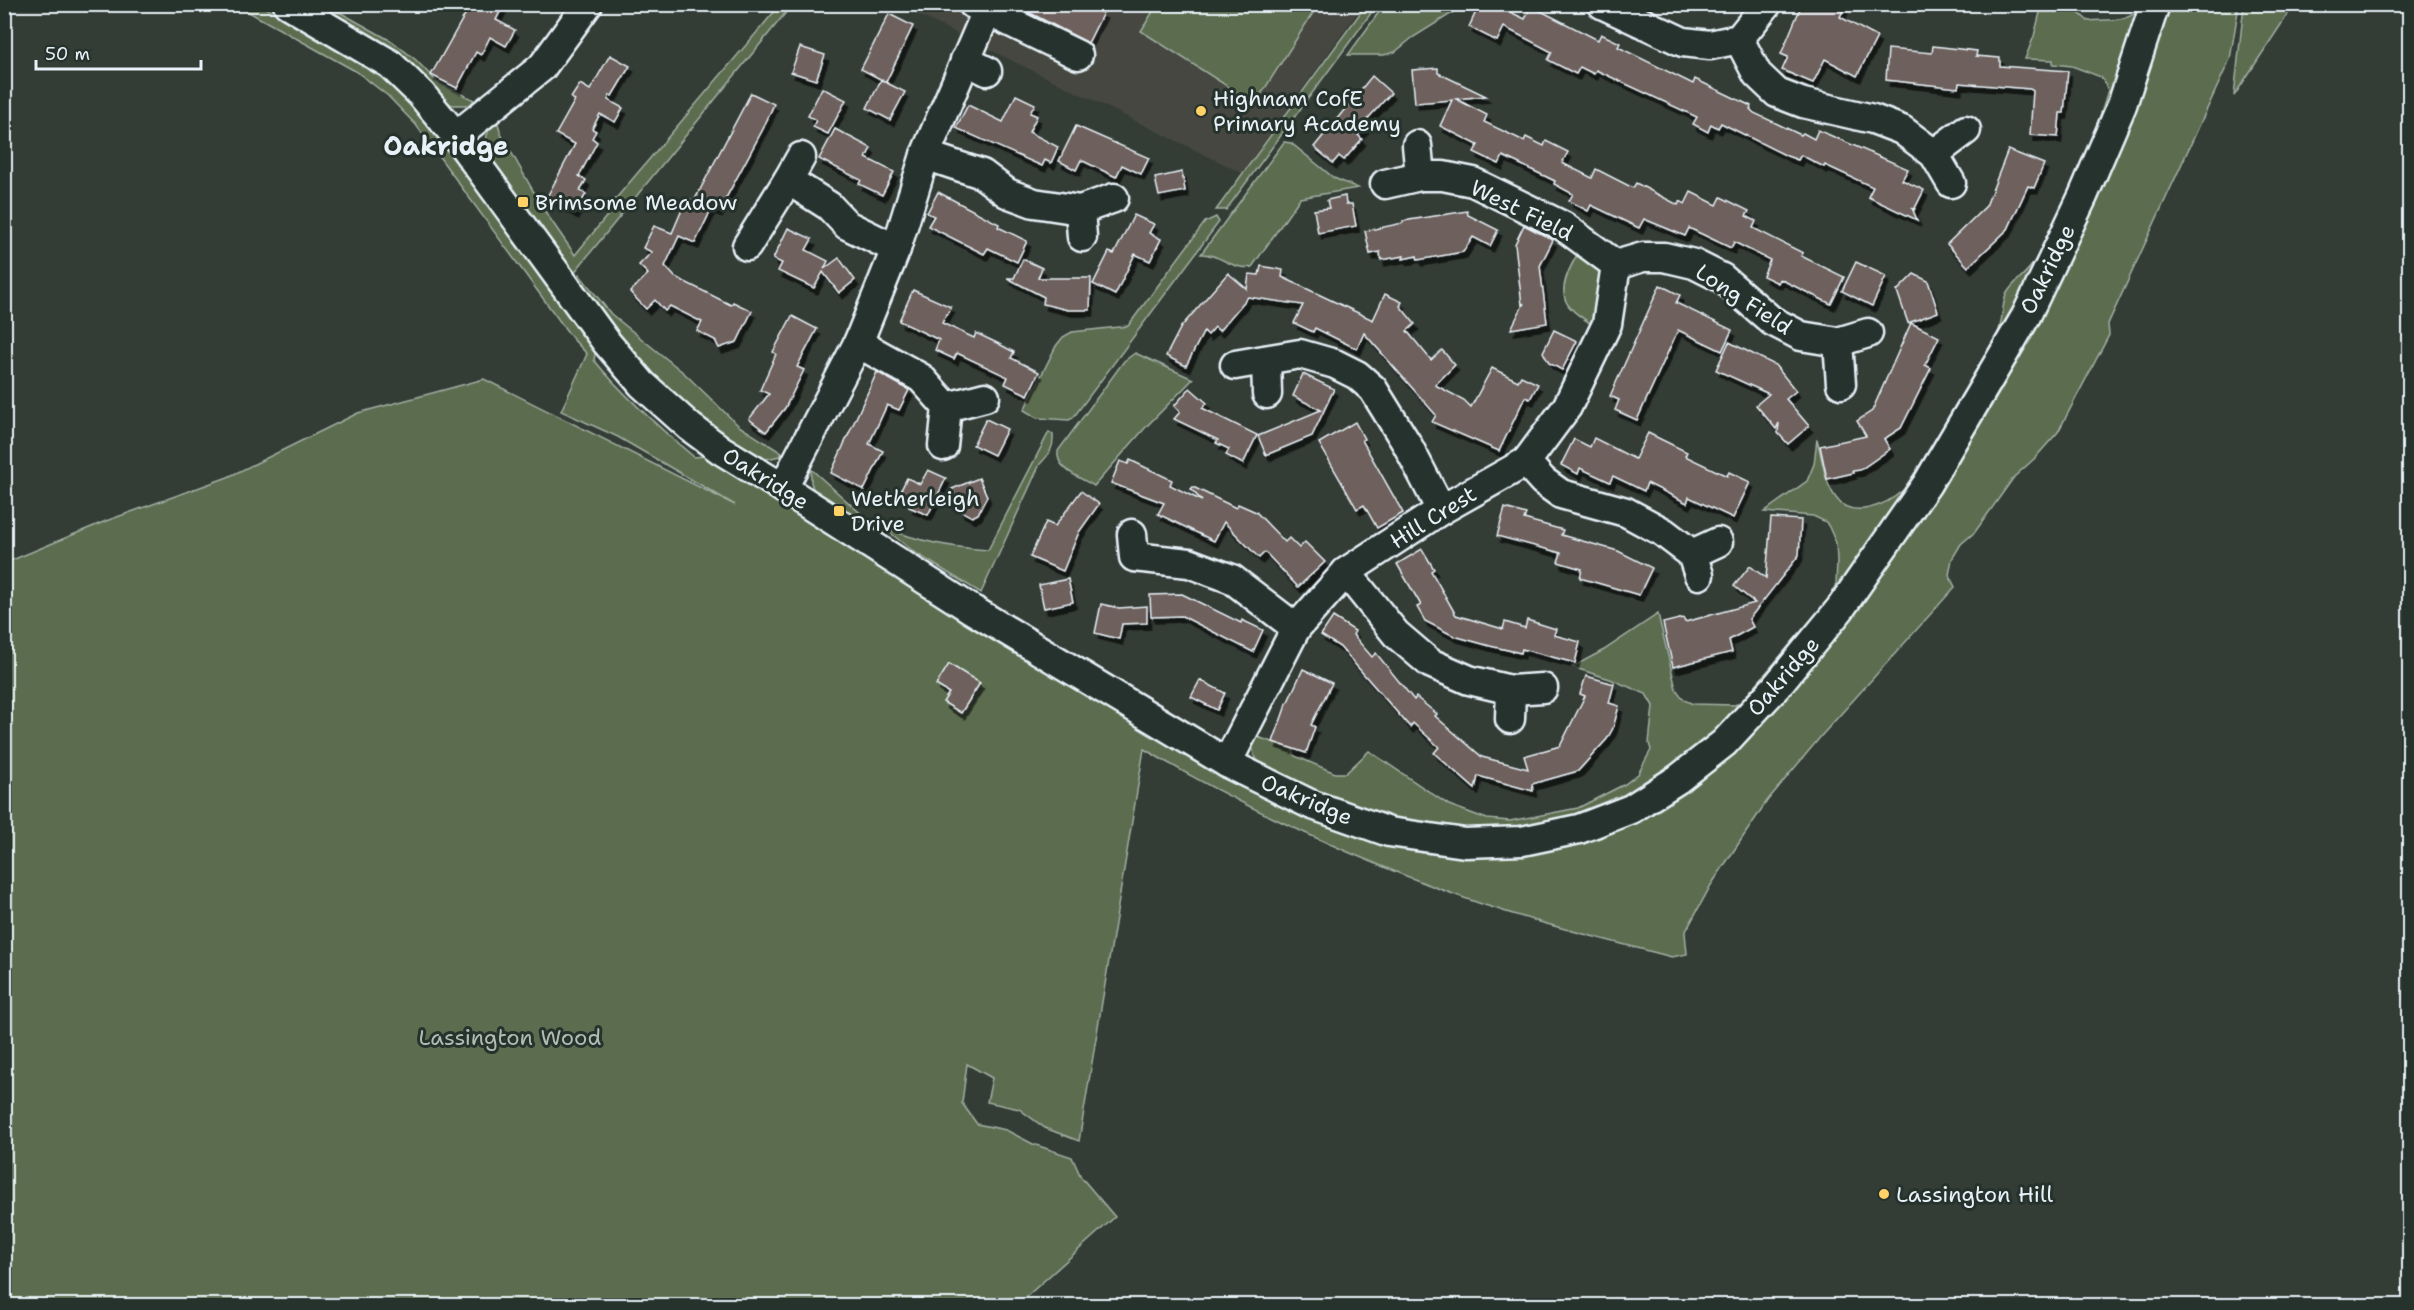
<svg xmlns="http://www.w3.org/2000/svg" width="2414" height="1310" font-family="'Shantell Sans',sans-serif">
  <style>
    .built { fill: #454741 }
    .green { fill: #5c6d4f; stroke: #a2afa4; stroke-width: 1.5 }
    .building { fill: #6e615c; stroke: #e8f1f8; stroke-width: 1.5; filter: url(#shadow) }
    .lines { fill: none; stroke-linecap: round; stroke-linejoin: round }
    .minor-casing { stroke: #e8f1f8; stroke-width: 33 }
    .minor { stroke: #26332d; stroke-width: 28 }
    .poi-dot { fill: #ffd166; stroke: #26332d; stroke-width: 2 }
    .labels { text-anchor: middle; stroke-width: 6; stroke-linejoin: round; paint-order: stroke }
    .poi-label { font-size: 22px; fill: #e8f1f8; stroke: #26332d; text-anchor: start }
    .street-label { font-size: 22px; fill: #e8f1f8; stroke: #26332d }
    .park-label { font-size: 22px; fill: #b0bcb4; stroke: #26332d }
    .quarter-label { font-size: 26px; font-weight: bold; fill: #e8f1f8; stroke: #26332d }
  </style>
  <defs>
    <filter id="shadow"><feDropShadow dx="3.5" dy="6" stdDeviation="0" flood-color="#0009"/></filter>
  </defs>
  <rect width="100%" height="100%" fill="#343c36"/>
  <filter id="ink" filterUnits="userSpaceOnUse"><feTurbulence type="fractalNoise" baseFrequency=".0167" numOctaves="2"/><feDisplacementMap in="SourceGraphic" scale="12" xChannelSelector="R" yChannelSelector="G"/><feConvolveMatrix kernelMatrix="1 2 1 2 8 2 1 2 1" color-interpolation-filters="sRGB"/></filter>
  <g filter="url(#ink)">
    <!-- built -->
    <path class="built" d="M898,5H1363L1242,173Z"/>
    <!-- green -->
    <g class="green">
      <path d="M236,5H261L364,62L396,88L410,102L470,179L579,331L596,349L594,360C624,396 658,427 694,457L705,456C739,477 772,499 806,520C860,553 915,582 968,617C1041,665 1114,713 1190,757C1309,826 1420,880 1562,848C1618,835 1669,809 1711,769L1920,512L2166,5H2239L2230,59L2108,324L2109,335L2058,432L2034,459L2014,477L1975,532L1961,544L1952,559L1949,575L1955,587L1822,735L1767,801L1711,885L1685,933L1687,954L1672,957C1596,937 1519,919 1445,891C1341,852 1240,806 1144,749L1079,1141L1045,1128L1019,1109L987,1102L992,1078L967,1064L962,1103L977,1124L1006,1130L1033,1144L1072,1157L1081,1177L1115,1217L1017,1305L5,1306V563L106,521L228,477L358,413L484,379L735,505L618,437L561,411L587,354L572,338L416,125L388,96L357,72Z"/>
      <path d="M310,5H327L393,42L416,60L437,82L474,100L470,105H452Z"/>
      <path d="M780,5H792L573,274L486,154C485,139 486,130 497,120L501,134L544,210L575,255L610,212L607,209Z"/>
      <path d="M1157,5V4L1318,5L1255,104L1141,31Z"/>
      <path d="M1366,5H1377L1226,210H1216Z"/>
      <path d="M1384,5V4L1458,5L1457,10L1412,38L1395,52L1384,55H1348Z"/>
      <path d="M2042,5H2070L2088,21C2106,19 2132,24 2141,5L2097,142L1953,431L1792,650L1716,733L1676,767L1635,793L1592,813L1522,828L1488,831L1419,826L1357,810L1267,770C1255,760 1250,752 1254,736L1294,749L1293,753L1295,756L1335,773H1346L1369,751L1449,805L1487,819L1510,821L1578,808L1625,784L1638,774L1651,750L1649,743L1653,706L1646,694L1610,679L1572,667L1604,650L1658,614L1676,689L1684,700L1693,704L1735,705L1742,701L1827,601L1836,585L1837,561L1836,543L1829,527L1826,522L1813,516L1764,512L1807,481L1814,464L1817,439C1822,457 1824,482 1836,498C1852,521 1888,504 1903,490C1938,439 1973,389 1998,333C2003,321 2002,301 2007,293C2014,281 2027,274 2034,262C2066,209 2091,149 2108,90L2101,77L2072,66L2053,64V60L2025,59L2034,36Z"/>
      <path d="M2244,5H2294L2234,96Z"/>
      <path d="M1284,142L1291,143L1334,178L1358,188L1300,198L1252,267C1233,271 1219,253 1201,254Z"/>
      <path d="M1216,217L1219,222L1073,418L1069,420L1037,418L1024,410L1056,346L1063,337L1072,332L1128,326L1205,222Z"/>
      <path d="M1581,249L1599,268L1602,285L1594,326C1585,319 1569,311 1565,299C1560,284 1573,261 1581,249Z"/>
      <path d="M579,274L611,314L684,373L739,426L782,453L780,456L762,460L751,455L686,408L619,336L575,278Z"/>
      <path d="M1135,353L1193,379L1146,427L1094,486C1081,478 1055,469 1058,451L1124,361Z"/>
      <path d="M1049,432L1053,435C1054,448 1049,455 1040,464L981,593L914,552L883,527C921,542 948,547 988,550Z"/>
      <path d="M811,469L905,553L814,492L811,482Z"/>
    </g>
    <!-- building -->
    <g class="building">
      <path d="M471,4H504L496,20L515,30L506,46L490,37L481,55L476,52L457,88L431,75Z"/>
      <path d="M1013,4H1099L1096,10L1103,13L1088,43Z"/>
      <path d="M1493,4L1525,19L1531,6L1598,40L1601,34L1620,43L1618,47L1693,84L1695,79L1751,106L1750,109L1754,113L1801,135L1803,133L1814,139L1818,130L1908,169L1902,180L1924,190L1914,210L1912,208L1917,220L1868,197L1873,187L1825,165L1824,167L1801,155L1798,160L1787,156L1721,123L1718,128L1711,124L1708,132L1693,124L1697,117L1596,70L1594,74L1580,67L1576,74L1548,60L1552,52L1504,27L1497,41L1469,27L1479,5L1490,11Z"/>
      <path d="M1802,4H1846L1840,17L1877,37L1857,76L1825,59L1813,83L1782,70L1788,57L1781,54Z"/>
      <path d="M889,14L913,26L886,82L861,69Z"/>
      <path d="M1933,46L1977,51L1976,56L2000,58V66L2068,71L2064,113H2060L2058,137L2030,135L2033,91L2030,89L1959,83L1958,88L1886,80L1888,49L1932,53Z"/>
      <path d="M800,47L825,55L816,80L791,72Z"/>
      <path d="M610,55L630,66L612,96L610,95L608,100L623,108L615,122L600,114L592,129L596,131L592,138L597,142L579,176L586,180L580,191L586,194L575,213L547,197L575,144L556,134L575,100L571,98L580,84L590,90Z"/>
      <path d="M1438,68V73L1486,96L1456,99L1487,115L1484,122L1524,141L1526,137L1544,146L1546,141L1568,152L1562,163L1592,178L1596,169L1633,188L1636,183L1678,205L1680,201L1685,204L1691,192L1717,205L1721,197L1749,211L1746,216L1756,221L1753,228L1803,253L1801,256L1844,277L1831,304L1780,279L1778,283L1763,276L1770,260L1734,242L1731,248L1689,228L1685,236L1644,219L1639,228L1591,205L1588,211L1569,201L1573,194L1554,184L1555,181L1503,156L1499,164L1474,152L1478,145L1440,126L1452,100L1415,103L1412,70Z"/>
      <path d="M1372,76L1391,93L1362,125L1365,127L1358,135L1362,139L1344,160L1339,156L1333,163L1314,147Z"/>
      <path d="M881,80L905,92L890,120L867,108Z"/>
      <path d="M822,88L846,100L828,134L813,127L816,120L808,116Z"/>
      <path d="M751,93L774,104L763,129L719,211L712,208L695,243L679,236L665,266L675,277L731,305L733,302L752,311L737,342L719,348L715,340L697,331L702,322L670,306L665,311L655,300L646,309L630,292L648,274L639,265L652,252L643,248L654,226L672,233L687,198L694,201Z"/>
      <path d="M1016,95L1035,104L1030,113L1037,116L1029,132L1058,147L1051,163L1045,160L1042,166L956,128L968,105L1003,122Z"/>
      <path d="M1076,126L1149,158L1141,174L1122,165L1116,177L1081,160L1076,170L1059,161Z"/>
      <path d="M835,129L871,148L866,158L894,172L882,195L859,184L861,180L819,159Z"/>
      <path d="M2008,150L2044,164L2034,188L2028,186L2008,229L1968,267L1947,244L1986,206Z"/>
      <path d="M1182,172L1185,191L1159,196L1155,178Z"/>
      <path d="M938,192L999,224L998,227L1027,241L1017,262L988,248L984,254L928,226L934,216L927,213Z"/>
      <path d="M1345,196L1346,204H1352L1356,226L1318,233L1314,210L1329,208L1327,200Z"/>
      <path d="M1467,211L1468,215L1498,230L1490,246L1473,237L1463,252L1418,260L1417,256L1403,259L1404,256L1381,260L1380,252L1370,254L1365,231L1403,223V221Z"/>
      <path d="M1134,215L1154,224L1149,233L1161,239L1150,261L1135,254L1115,295L1093,284L1109,252L1114,254Z"/>
      <path d="M1524,225L1553,240L1540,266L1547,323L1511,329L1524,303L1522,305L1515,244Z"/>
      <path d="M788,228L812,239L806,250L828,261L824,269L839,258L855,280L839,293L823,272L814,288L778,271L782,263L773,259Z"/>
      <path d="M1023,259L1042,268L1038,278H1091L1090,310H1068L1043,304L1044,297L1007,278H1014Z"/>
      <path d="M1856,262L1886,276L1872,306L1842,291Z"/>
      <path d="M1261,266L1283,270L1282,277L1373,320L1385,294L1402,302L1400,306L1415,324L1407,331L1431,360L1442,350L1455,365L1435,385L1464,400L1471,407L1492,368L1518,381L1521,376L1538,384L1530,399L1525,397L1499,451L1432,422L1436,415L1364,333L1357,349L1315,328L1313,332L1294,323L1303,305L1248,297L1219,331L1215,327L1208,335L1204,331L1186,366L1166,356L1181,327L1228,273L1247,289L1249,274L1259,275Z"/>
      <path d="M1914,274L1928,281L1938,312L1908,323L1897,291Z"/>
      <path d="M1660,285L1680,295L1676,303L1732,330L1722,351L1678,330L1637,420L1615,410L1619,400L1610,396Z"/>
      <path d="M913,290L951,307L942,323L974,338L976,333L997,343L1014,352L1011,358L1039,372L1028,395L1005,384L1008,377L957,353L954,359L935,350L939,340L899,321Z"/>
      <path d="M792,316L817,329L797,367L804,370L785,408L766,432L749,419L769,394L760,390L776,354L773,352Z"/>
      <path d="M1911,323L1939,337L1925,365L1931,368L1901,428L1884,439L1890,449L1860,470L1852,471L1853,473L1827,479L1820,446L1866,436L1857,421L1872,411Z"/>
      <path d="M1554,330L1577,341L1562,370L1549,363L1543,352Z"/>
      <path d="M1729,342L1775,365L1796,391L1786,399L1809,426L1788,444L1778,433L1779,423L1776,429L1756,405L1769,394L1716,370Z"/>
      <path d="M877,372L909,390L899,410L887,405L869,444L883,451L864,490L831,473Z"/>
      <path d="M1303,374L1334,389L1312,436L1266,455L1258,436L1321,410L1293,396Z"/>
      <path d="M1190,388L1207,403L1202,408L1257,435L1243,464L1226,455L1229,449L1216,443L1218,440L1174,419L1180,412L1174,406Z"/>
      <path d="M986,419L1007,429L994,455L973,445Z"/>
      <path d="M1355,422L1364,439L1362,440L1403,513L1377,528L1364,505L1357,509L1319,443Z"/>
      <path d="M1648,433L1687,452L1685,456L1727,476L1729,472L1750,482L1733,518L1689,497L1687,503L1647,483L1644,491L1613,476L1610,482L1580,468L1578,474L1561,465L1574,439L1590,447L1594,438L1635,459Z"/>
      <path d="M1130,460L1172,480L1170,485L1202,501L1191,489L1193,487L1236,508L1238,504L1256,512L1285,542L1289,538L1299,548L1305,542L1325,562L1298,587L1265,552L1259,558L1224,522L1214,541L1158,514L1164,503L1111,483L1120,461L1128,464Z"/>
      <path d="M928,470L946,478L928,515L909,507L912,501L899,494L907,478L920,484Z"/>
      <path d="M979,478L987,496L978,514L972,517L961,511L952,489Z"/>
      <path d="M1081,491L1099,504L1079,532L1063,571L1030,557L1046,522L1055,526Z"/>
      <path d="M1505,508L1526,514L1524,519L1563,530L1561,535L1618,551L1652,568L1639,595L1580,578L1582,569L1558,562L1561,553L1497,536Z"/>
      <path d="M1771,518L1801,520L1799,555L1749,619L1753,627L1729,640L1732,652L1673,667L1663,623L1683,618L1685,622L1755,603L1734,586L1750,566L1766,578Z"/>
      <path d="M1422,549L1434,569L1431,571L1456,615L1503,629L1505,622L1525,628L1527,620L1556,629L1554,635L1580,642L1575,663L1522,649L1521,653L1490,646L1454,636L1425,621L1417,607L1421,605L1397,564Z"/>
      <path d="M1068,579L1073,602L1044,608L1039,585Z"/>
      <path d="M1182,594L1241,623L1242,620L1263,630L1253,652L1182,616L1151,617L1150,595Z"/>
      <path d="M1101,604L1119,608L1147,606V623L1122,624L1119,639L1095,633Z"/>
      <path d="M1333,617L1355,631L1353,635L1372,657L1376,653L1414,700L1416,697L1437,714L1435,716L1482,757L1528,769L1524,756L1560,746L1585,696L1580,694L1586,676L1614,684L1609,703L1619,706L1613,728L1607,739L1578,771L1532,784L1533,791L1478,776L1475,789L1434,753L1439,747L1413,723L1410,727L1340,647L1321,635Z"/>
      <path d="M949,664L980,683L961,713L943,702L949,693L936,685Z"/>
      <path d="M1303,669L1332,683L1311,725L1315,727L1306,753L1273,742L1285,708Z"/>
      <path d="M1200,680L1225,693L1217,710L1191,697Z"/>
    </g>
    <g class="lines">
      <defs>
        <g id="minor">
          <path d="M288,4L390,64L421,94L456,136L607,343L642,384L690,427L721,450L783,488L971,609L1227,763L1310,804L1389,832L1465,843L1522,841L1579,829L1631,809L1678,779L1724,743L1775,688L1840,609L1927,484L2026,316L2083,196L2122,105L2155,4"/>
          <path d="M973,4L1078,55"/>
          <path d="M1602,4L1683,42L1710,45L1739,39L1767,4"/>
          <path d="M1739,39L1757,74L1777,93L1803,103L1873,119L1902,130L1934,154L1951,183"/>
          <path d="M965,60L987,71"/>
          <path d="M456,136L542,67L588,4"/>
          <path d="M1417,145L1420,176"/>
          <path d="M1934,154L1966,130"/>
          <path d="M925,155L982,174L1007,193L1034,203L1080,210L1114,198"/>
          <path d="M788,180L801,157"/>
          <path d="M1385,184L1420,176H1443L1473,182L1563,226L1616,265"/>
          <path d="M1080,210L1082,237"/>
          <path d="M747,246L788,180L829,206L847,225L896,249"/>
          <path d="M1616,265L1643,257H1664L1694,264L1722,278L1772,321L1801,336L1838,342L1841,384"/>
          <path d="M1838,342L1868,333"/>
          <path d="M858,343L921,378L947,407L943,446"/>
          <path d="M1266,360L1267,394"/>
          <path d="M1235,365L1300,354L1335,364L1357,375L1373,389L1407,444L1441,510"/>
          <path d="M947,407L985,397"/>
          <path d="M1526,462L1543,481L1561,494L1626,512L1663,532L1692,554L1699,575"/>
          <path d="M783,488L858,343L896,249L925,155L987,11"/>
          <path d="M1132,534L1134,557L1189,563L1232,579L1296,628"/>
          <path d="M1692,554L1718,542"/>
          <path d="M1346,572L1396,634L1430,663L1469,680L1511,690L1543,688"/>
          <path d="M1510,719L1511,690"/>
          <path d="M1227,763L1296,628L1346,572L1441,510L1526,462L1567,407L1607,324L1616,265"/>
        </g>
      </defs>
      <!-- minor casing -->
      <use href="#minor" class="minor-casing"/>
      <!-- minor -->
      <use href="#minor" class="minor"/>
    </g>
  </g>
  <!-- markers -->
  <g class="poi-dot">
    <circle cx="1201" cy="111" r="6"/>
    <rect x="517" y="196" width="12" height="12" rx="3"/>
    <rect x="833" y="505" width="12" height="12" rx="3"/>
    <circle cx="1884" cy="1194" r="6"/>
  </g>
  <g class="labels">
    <!-- poi labels -->
    <g class="poi-label">
      <text x="1213" y="106">Highnam CofE<tspan x="1213" dy="25">Primary Academy</tspan></text>
      <text x="535" y="210">Brimsome Meadow</text>
      <text x="851" y="506">Wetherleigh<tspan x="851" dy="25">Drive</tspan></text>
      <text x="1896" y="1202">Lassington Hill</text>
    </g>
    <!-- street labels -->
    <g class="street-label">
      <text transform="translate(1522 210) rotate(26)" y="8">West Field</text>
      <text transform="translate(2047 269) rotate(-64)" y="8">Oakridge</text>
      <text transform="translate(1744 299) rotate(33)" y="8">Long Field</text>
      <text transform="translate(766 478) rotate(32)" y="8">Oakridge</text>
      <text transform="translate(1433 517) rotate(-32)" y="8">Hill Crest</text>
      <text transform="translate(1783 676) rotate(-49)" y="8">Oakridge</text>
      <text transform="translate(1307 799) rotate(23)" y="8">Oakridge</text>
    </g>
    <!-- park labels -->
    <g class="park-label">
      <text x="510" y="1045">Lassington Wood</text>
    </g>
    <!-- quarter labels -->
    <g class="quarter-label">
      <text x="446" y="155">Oakridge</text>
    </g>
  </g>
  <!-- margin -->
  <rect width="2414" height="1310" fill="none" stroke="#26332d" stroke-width="24"/>
  <rect x="12" y="12" width="2390" height="1286" fill="none" stroke="#e8f1f8" stroke-width="2" filter="url(#ink)"/>
  <!-- scale -->
  <path d="M36 60v9h165v-9" fill="none" stroke="#e8f1f8" stroke-width="3"/>
  <text x="45" y="60" font-size="18" fill="#e8f1f8" stroke="#26332d" stroke-width="4.5" paint-order="stroke">50 m</text>
</svg>
